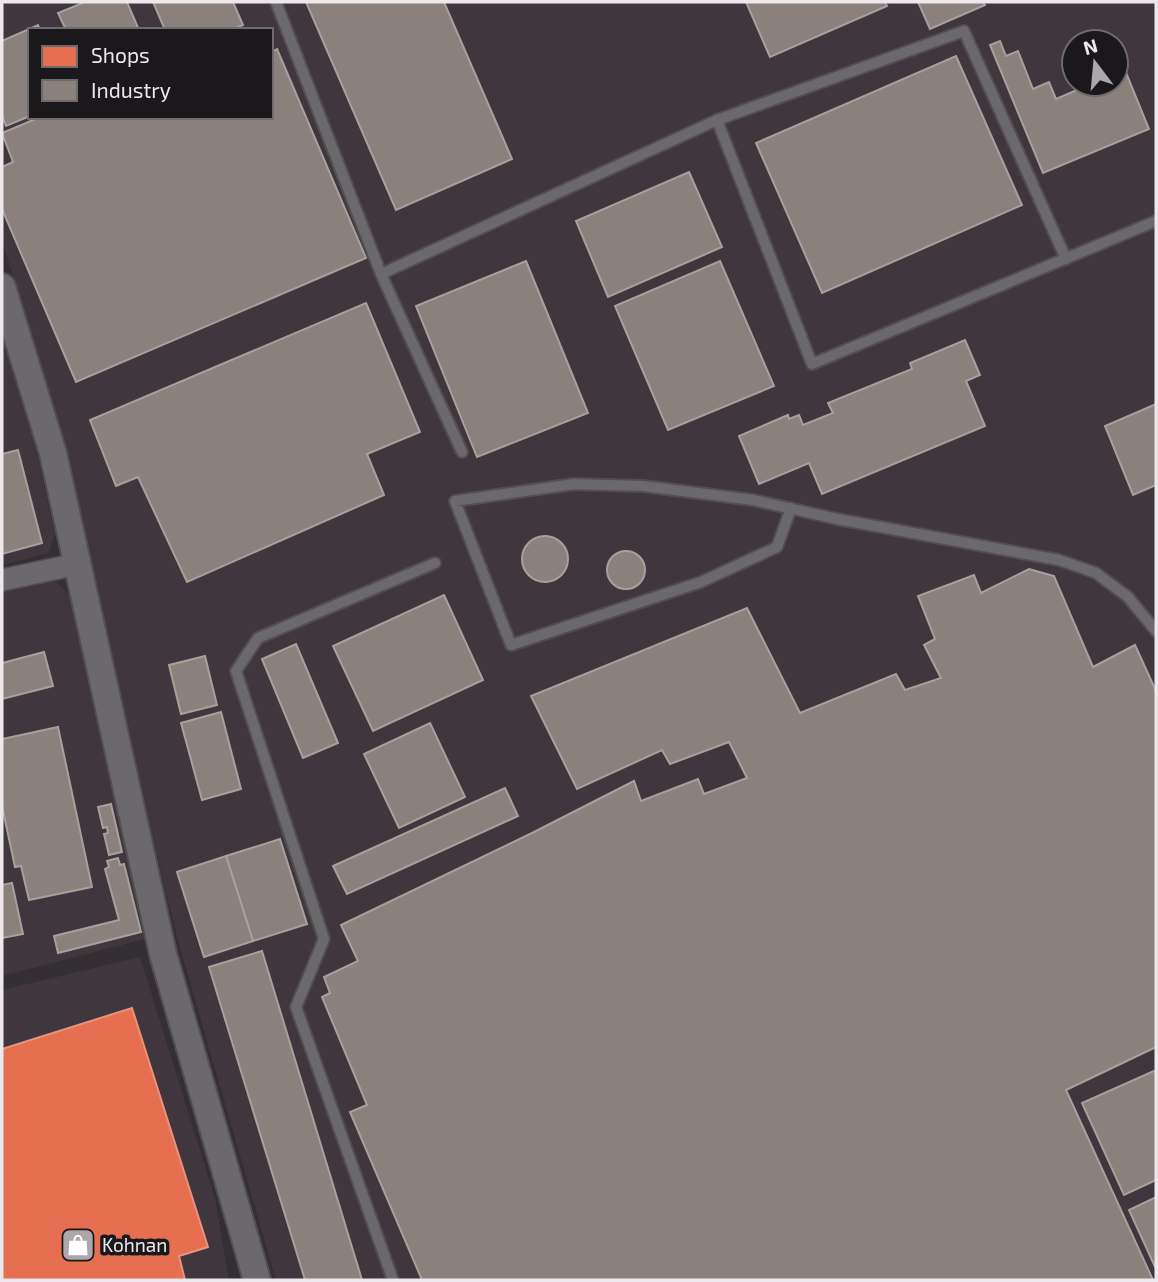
<svg xmlns="http://www.w3.org/2000/svg" width="1158" height="1282" font-family="'Exo 2',sans-serif">
  <style>
    .built { fill: #40363e; fill-rule: evenodd }
    .shops { fill: #e76f51; stroke: #e8937f; stroke-width: 2 }
    .industry { fill: #8a817c; stroke: #a7a09d; stroke-width: 2 }
    .lines { fill: none; stroke-linecap: round; stroke-linejoin: round }
    .service-casing { stroke: #524e51; stroke-width: 14 }
    .minor-casing { stroke: #524e51; stroke-width: 24 }
    .tertiary-casing { stroke: #524e51; stroke-width: 30 }
    .service { stroke: #6b696b; stroke-width: 10 }
    .minor { stroke: #6b696b; stroke-width: 21 }
    .tertiary { stroke: #6b696b; stroke-width: 26 }
    .labels { text-anchor: middle; stroke-width: 7; stroke-linejoin: round; paint-order: stroke }
    .poi-label { font-size: 19px; fill: #ece8eb; stroke: #1a181a; text-anchor: start }
  </style>
  <rect width="100%" height="100%" fill="#342f32"/>
  <!-- built -->
  <g class="built">
    <path d="M2,2H1156V1280H276L177,937L25,311L2,242ZM30,30H271V117H30ZM1074,42H1116V84H1074Z"/>
    <path d="M2,337L36,449L55,535L48,553L2,565Z"/>
    <path d="M50,576L76,601L149,938L2,976V586Z"/>
    <path d="M140,957L215,1199L229,1280H2V990Z"/>
  </g>
  <!-- shops -->
  <path class="shops" d="M132,1008L208,1247L179,1256L185,1280H2V1049Z"/>
  <!-- industry -->
  <g class="industry">
    <path d="M85,2H127L139,30H66L58,13Z"/>
    <path d="M153,2H233L243,25L231,30H165Z"/>
    <path d="M306,2H444L512,159L396,210Z"/>
    <path d="M746,2H885L887,6L770,57Z"/>
    <path d="M918,2H983L985,5L930,29Z"/>
    <path d="M38,25L40,30H30V116L6,126L2,115V41Z"/>
    <path d="M1000,41L1006,56L1018,51L1033,89L1049,82L1056,99L1091,84H1116V74L1125,70L1149,129L1043,173L990,45Z"/>
    <path d="M277,49L366,258L76,382L2,209V167L13,162L2,133L40,117H271V52Z"/>
    <path d="M956,56L1022,205L822,293L756,143Z"/>
    <path d="M689,172L722,247L608,297L576,221Z"/>
    <path d="M526,261L588,413L477,457L416,306Z"/>
    <path d="M720,261L774,386L668,430L615,306Z"/>
    <path d="M366,303L420,432L367,454L384,495L187,582L138,477L116,486L90,420Z"/>
    <path d="M965,340L980,375L966,381L985,426L822,494L809,463L759,484L739,436L788,415L789,419L799,415L803,425L833,413L828,403L912,369L910,363Z"/>
    <path d="M1156,404V485L1133,495L1105,426Z"/>
    <path d="M18,450L42,543L2,554V454Z"/>
    <circle cx="545" cy="559" r="23"/>
    <circle cx="626" cy="570" r="19"/>
    <path d="M1029,569L1054,576L1093,667L1135,645L1156,691V1047L1066,1090L1153,1280H422L350,1112L367,1105L322,997L330,993L324,977L358,961L341,925L534,832L634,781L641,801L698,779L704,794L747,778L729,742L670,764L662,750L577,789L531,696L747,608L800,713L896,674L905,690L941,678L924,645L935,639L918,596L974,575L981,593Z"/>
    <path d="M444,595L483,680L373,731L333,646Z"/>
    <path d="M296,644L338,743L303,758L262,659Z"/>
    <path d="M44,652L53,686L2,699V663Z"/>
    <path d="M205,656L217,705L181,714L169,665Z"/>
    <path d="M221,712L241,789L202,800L181,723Z"/>
    <path d="M430,723L465,797L399,828L364,754Z"/>
    <path d="M58,727L92,887L29,900L21,866L15,867L2,806V739Z"/>
    <path d="M505,788L518,816L347,894L333,866Z"/>
    <path d="M111,804L122,852L109,855L104,834L108,833L107,827L103,828L98,807Z"/>
    <path d="M280,839L307,924L253,941L226,856Z"/>
    <path d="M226,856L253,941L204,957L177,872Z"/>
    <path d="M118,858L120,865L124,864L141,932L58,953L54,936L119,920L105,869L109,867L107,861Z"/>
    <path d="M12,883L23,934L2,938V885Z"/>
    <path d="M262,951L362,1280H305L209,967Z"/>
    <path d="M1156,1070V1180L1124,1195L1082,1103Z"/>
    <path d="M1156,1197V1269L1129,1210Z"/>
  </g>
  <g class="lines">
    <defs>
      <g id="service">
        <path d="M276,2L381,274L462,452"/>
        <path d="M717,120L812,364L1156,221"/>
        <path d="M381,274L717,120L964,31L1066,259"/>
        <path d="M791,508L777,547L701,582L511,645L455,501L574,484L643,486L753,500L837,519L1059,560L1096,573L1128,597L1156,631"/>
        <path d="M393,1280L296,1007L324,939L236,671L258,638L435,563"/>
      </g>
      <path id="minor" d="M2,580L77,564"/>
      <path id="tertiary" d="M2,287L53,453L163,954L257,1280"/>
    </defs>
    <!-- service casing -->
    <use href="#service" class="service-casing"/>
    <!-- minor casing -->
    <use href="#minor" class="minor-casing"/>
    <!-- tertiary casing -->
    <use href="#tertiary" class="tertiary-casing"/>
    <!-- service -->
    <use href="#service" class="service"/>
    <!-- minor -->
    <use href="#minor" class="minor"/>
    <!-- tertiary -->
    <use href="#tertiary" class="tertiary"/>
  </g>
  <!-- icons -->
  <defs>
    <symbol id="shop-square" viewBox="-11 -11 22 22"><rect x="-9" y="-9" width="18" height="18" rx="4" fill="#aca7aa" stroke="#1a181a"/><path d="M-5-2.5h2.3a2.7 3.5 0 0 1 5.4 0H5L5.5 6h-11ZM-1.5-2.5h3a1.5 2.3 0 0 0-3 0Z" fill="#fff"/></symbol>
  </defs>
  <g fill-rule="evenodd">
    <use href="#shop-square" x="59" y="1226" width="38" height="38"/>
  </g>
  <g class="labels">
    <!-- poi labels -->
    <g class="poi-label">
      <text x="102" y="1252">Kohnan</text>
    </g>
  </g>
  <!-- border -->
  <rect width="1158" height="1282" fill="none" stroke="#ece8eb" stroke-width="7"/>
  <!-- legend -->
  <rect x="28" y="28" width="245" height="91" fill="#1a181a" stroke="#6e6b6e" stroke-width="2"/>
  <rect x="42" y="46" width="35" height="21" fill="#e76f51" stroke="#6e6b6e" stroke-width="2"/>
  <text x="91" y="63" font-size="21" fill="#ece8eb">Shops</text>
  <rect x="42" y="80" width="35" height="21" fill="#8a817c" stroke="#6e6b6e" stroke-width="2"/>
  <text x="91" y="98" font-size="21" fill="#ece8eb">Industry</text>
  <!-- north arrow -->
  <g transform="translate(1095 63) rotate(344)"><circle r="33" fill="#1a181a" stroke="#6e6b6e" stroke-width="2"/>
  <path d="M0-5L12 26L0 18L-12 26Z" fill="#aca7aa"/>
  <text y="-10" font-size="19" font-weight="bold" text-anchor="middle" fill="#ece8eb">N</text>
  </g>
</svg>
